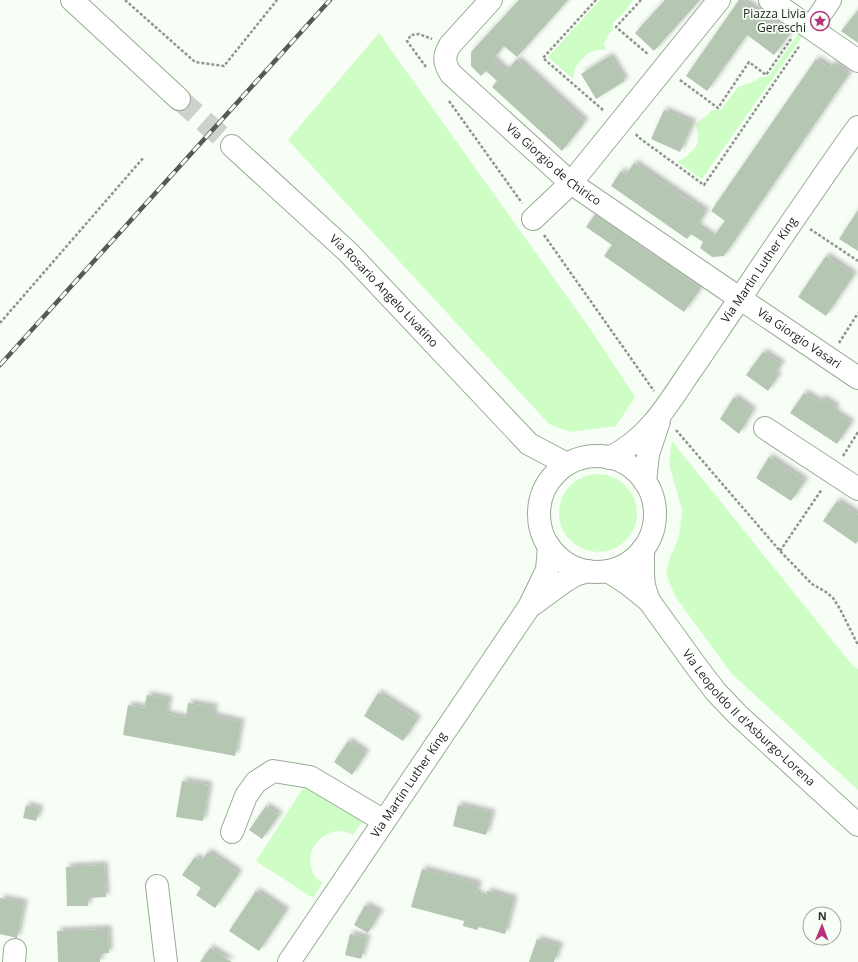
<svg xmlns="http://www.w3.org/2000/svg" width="858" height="962" font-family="'Open Sans',sans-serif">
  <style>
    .green { fill: #cefdc5 }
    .building { fill: #b5c6b2; filter: url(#shadow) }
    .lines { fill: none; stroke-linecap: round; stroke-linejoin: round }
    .minor-tunnel { stroke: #cdd3cb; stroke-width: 22; stroke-dasharray: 22 11; stroke-linecap: butt }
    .minor-casing { stroke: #9aab97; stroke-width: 24 }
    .path { stroke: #8f968e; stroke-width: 2.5; stroke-dasharray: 3 2; stroke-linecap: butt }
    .minor { stroke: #fff; stroke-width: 22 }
    .rail-casing { stroke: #555b53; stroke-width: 4.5 }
    .rail { stroke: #f7fef6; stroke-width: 3; stroke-dasharray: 9; stroke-linecap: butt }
    .labels { text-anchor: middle; stroke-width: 3.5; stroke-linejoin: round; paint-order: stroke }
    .poi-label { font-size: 12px; fill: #232921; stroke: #f7fef6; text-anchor: end }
    .street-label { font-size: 12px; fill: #232921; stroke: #f7fef6 }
  </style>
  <defs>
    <filter id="shadow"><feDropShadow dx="3.5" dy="-3.5" stdDeviation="2" flood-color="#0004"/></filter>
  </defs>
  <rect width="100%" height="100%" fill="#f7fef6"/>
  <!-- green -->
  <g class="green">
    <path d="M600,0H633L626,10L613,23V29L609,34L604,44L606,50H596L588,53L581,60L575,68L573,79L548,57Z"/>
    <path d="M800,31L804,34L702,179L677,162C684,159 694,151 697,144C699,138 697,131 696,125L701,119L708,115L711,110H721L738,87L755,81L760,77H768Z"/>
    <path d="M379,33L595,336L635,397L616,426L570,432L549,424L288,140Z"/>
    <path d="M672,441L852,665L858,669V790L731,673L675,596L666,573L670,557L679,537L682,510L669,464Z"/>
    <circle cx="598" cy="513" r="39"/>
    <path d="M307,782L364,819L353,835C349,833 344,831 339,831C328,831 316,840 312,850C309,857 310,870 315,877C317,879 321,881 323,882L313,898L256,861Z"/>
  </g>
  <!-- building -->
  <g class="building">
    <path d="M519,0H568L517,57L504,46L493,59L506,71L517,59L585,122L562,151L492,87L497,81L486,71L481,76L471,66V52Z"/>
    <path d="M665,0H700L654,51L635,33Z"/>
    <path d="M739,0H743L790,34L774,55L747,35L707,91L686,76Z"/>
    <path d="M858,10V43L841,31Z"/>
    <path d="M610,56L625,81L596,99L581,74Z"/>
    <path d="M816,59L830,68L833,63L849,74L724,256L712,257L700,248L703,242L691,234L687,239L611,186L621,171L626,175L634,163L706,212L697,226L713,237L725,221L711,211Z"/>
    <path d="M664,110L693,123L680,152L651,139Z"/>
    <path d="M858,210V251L839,239Z"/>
    <path d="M595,214L701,288L684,312L604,256L612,245L586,227Z"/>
    <path d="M826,256L854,275L826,316L798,297Z"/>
    <path d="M763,352L782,364L775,373L778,376L768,391L746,375Z"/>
    <path d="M804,393L819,402L822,398L836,407L834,412L851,423L837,444L790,413Z"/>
    <path d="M734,397L753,411L739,434L720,419Z"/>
    <path d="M769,457L805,481L791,501L756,478Z"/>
    <path d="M837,501L858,515V541L856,544L823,521Z"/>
    <path d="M378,693L418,719L403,741L364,716Z"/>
    <path d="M147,695L169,699L166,714L186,718L188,703L214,707L213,716L241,722L235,756L123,735L128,705L144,708Z"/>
    <path d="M348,741L366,753L352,775L334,762Z"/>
    <path d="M182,781L209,785L203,821L176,817Z"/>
    <path d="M26,805L40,809L36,821L23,818Z"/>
    <path d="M458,805L492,813L486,835L453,826Z"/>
    <path d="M266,806L279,815L262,839L249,830Z"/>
    <path d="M208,852L239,873L215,908L196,895L201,888L182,875L195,857L201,861Z"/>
    <path d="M104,865L106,897L88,898V906H67L66,867Z"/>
    <path d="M422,869L478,884L476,894L486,897L487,891L514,899L505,934L479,927L477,930L463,926L464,921L411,907Z"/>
    <path d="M256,891L286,911L259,951L229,931Z"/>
    <path d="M0,898L24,903L17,938L0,934Z"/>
    <path d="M365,905L380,913L368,933L354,925Z"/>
    <path d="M108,929L109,953L100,954V962H58L57,931Z"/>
    <path d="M350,934L367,938L361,959L345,955Z"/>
    <path d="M537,939L560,946L554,962H529Z"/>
    <path d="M210,948L232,962H200Z"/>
  </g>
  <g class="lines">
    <!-- minor-tunnel -->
    <path class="minor-tunnel" d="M179,99L232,146"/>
    <defs>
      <g id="minor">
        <path d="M72,0L179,99"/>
        <path id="s1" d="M491,0L450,45C443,57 444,63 451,74L571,183L720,285L858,378"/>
        <path d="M770,0L858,61"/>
        <path d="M811,28L830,0"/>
        <path id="s2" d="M232,146L348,252L529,444L567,464"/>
        <path d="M533,219L571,183L719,0"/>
        <path d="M765,428L858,489"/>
        <circle cx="597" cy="514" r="58"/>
        <path id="s3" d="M609,458C647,440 667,406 689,373C706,349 722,324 739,300C778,242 817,184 858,127"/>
        <path d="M645,482L648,454L659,421"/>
        <path d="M643,549V575L644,586L649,601"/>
        <path id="s4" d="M608,571L628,584L649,601L699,670L716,692L738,715L858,825"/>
        <path d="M532,605L565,581L575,575L588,571"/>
        <path d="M232,832L246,796L256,782L273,771L310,777L384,821"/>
        <path d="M157,886L166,962"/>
        <path d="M14,962L15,950"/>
        <path id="s5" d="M289,962L529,607L547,570L549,546"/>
      </g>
    </defs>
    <!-- minor casing -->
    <use href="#minor" class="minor-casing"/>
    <!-- path -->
    <g class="path">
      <path d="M125,0L195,62L224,66L277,0"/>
      <path d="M596,0L543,58L603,110H605"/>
      <path d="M641,0L616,27L649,55"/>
      <path d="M426,67L407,41L411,35L419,34L432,39"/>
      <path d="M680,80L718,108L749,62L766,75L791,39"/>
      <path d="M449,101L522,203"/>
      <path d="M636,134L638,137L704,185L800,45"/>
      <path d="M810,229L858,261"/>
      <path d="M544,235L654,391"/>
      <path d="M0,323L144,157"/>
      <path d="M839,343L858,313"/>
      <path d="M676,430L780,551L812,584L826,592L833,598L840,609L858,645"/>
      <path d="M843,456L858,432"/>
      <path d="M780,551L822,489"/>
    </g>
    <!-- minor -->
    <use href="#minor" class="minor"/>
    <defs>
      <path id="rail" d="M0,365L330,0"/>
    </defs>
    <!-- rail casing -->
    <use href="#rail" class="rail-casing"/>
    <!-- rail -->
    <use href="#rail" class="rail"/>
  </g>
  <!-- icons -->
  <defs>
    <symbol id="sight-ring" viewBox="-11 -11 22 22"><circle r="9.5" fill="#f7fef6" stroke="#b6337c" stroke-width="1.5"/><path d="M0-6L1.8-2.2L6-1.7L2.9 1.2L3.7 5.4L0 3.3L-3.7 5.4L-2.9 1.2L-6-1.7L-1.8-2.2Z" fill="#b6337c"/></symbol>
  </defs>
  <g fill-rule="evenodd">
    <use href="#sight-ring" x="809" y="10" width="22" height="22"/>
  </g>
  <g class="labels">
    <!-- poi labels -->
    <g class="poi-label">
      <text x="806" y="18">Piazza Livia<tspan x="806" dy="14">Gereschi</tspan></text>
    </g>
    <!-- street labels -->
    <g class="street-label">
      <text dy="4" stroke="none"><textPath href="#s1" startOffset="229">Via Giorgio de Chirico</textPath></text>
      <text dy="4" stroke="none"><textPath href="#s3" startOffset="243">Via Martin Luther King</textPath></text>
      <text dy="4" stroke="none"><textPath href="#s2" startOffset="210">Via Rosario Angelo Livatino</textPath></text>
      <text dy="4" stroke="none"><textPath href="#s1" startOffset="530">Via Giorgio Vasari</textPath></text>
      <text dy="4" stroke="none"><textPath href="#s4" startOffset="205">Via Leopoldo II d'Asburgo-Lorena</textPath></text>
      <text dy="4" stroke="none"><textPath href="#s5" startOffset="214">Via Martin Luther King</textPath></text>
    </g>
  </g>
  <!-- north arrow -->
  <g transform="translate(822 926) rotate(1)"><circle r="19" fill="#f7fef6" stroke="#a2a9a1"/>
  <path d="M0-3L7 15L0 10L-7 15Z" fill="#b6337c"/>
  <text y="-6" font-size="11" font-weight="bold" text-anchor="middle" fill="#232921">N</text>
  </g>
</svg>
